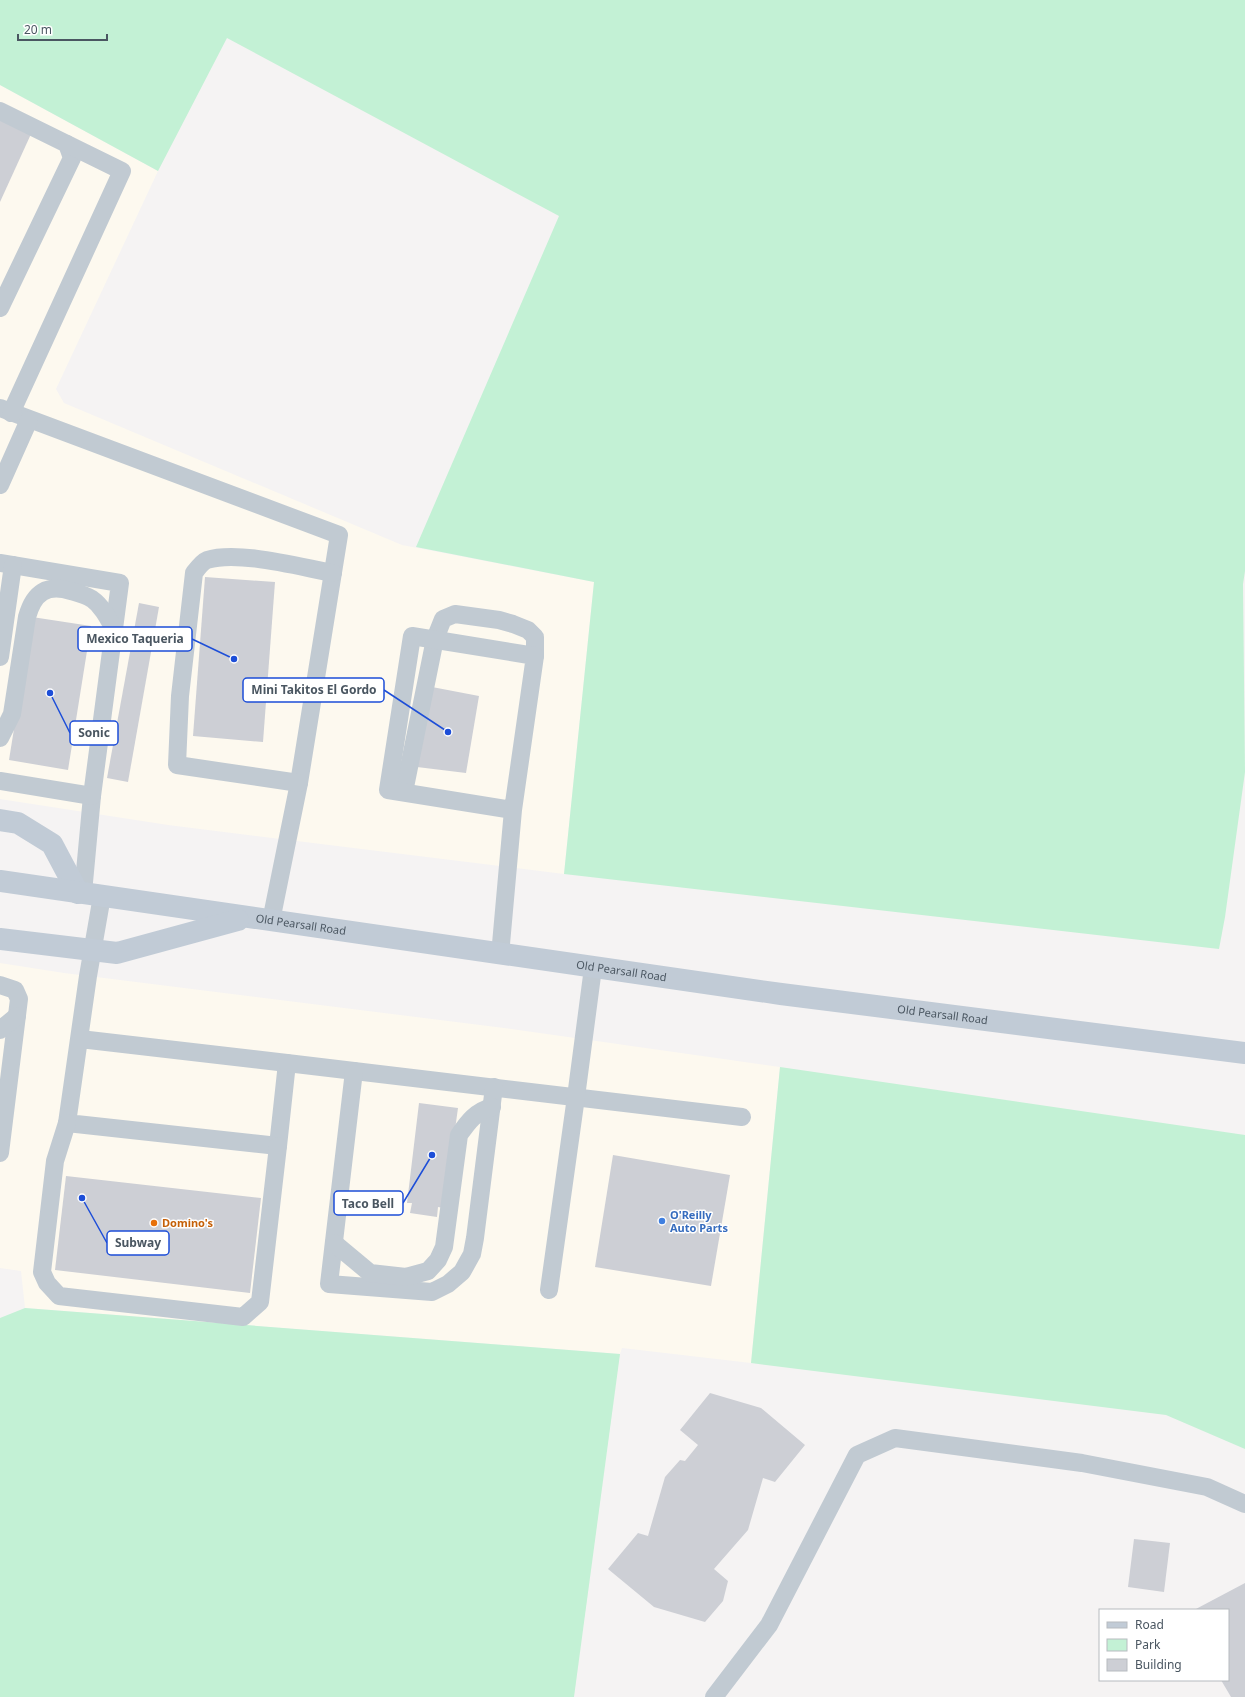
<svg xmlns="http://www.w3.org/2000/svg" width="1245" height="1697" font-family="'Noto Sans',sans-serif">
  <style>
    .commercial { fill: #fdf9ef }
    .green { fill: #c3f1d5 }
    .building { fill: #cdcfd5 }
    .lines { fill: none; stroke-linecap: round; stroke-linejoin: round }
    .service { stroke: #c1cad2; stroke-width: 18 }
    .secondary { stroke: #c1cbd6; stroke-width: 22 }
    .shop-dot { fill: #3f7fe0; stroke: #fff; stroke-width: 1.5 }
    .food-dot { fill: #e8710a; stroke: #fff; stroke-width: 1.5 }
    .labels { text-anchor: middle; stroke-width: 3; stroke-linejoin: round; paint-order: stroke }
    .street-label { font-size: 11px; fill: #4a5661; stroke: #fff }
    .shop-label { font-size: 11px; font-weight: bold; fill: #366cbe; stroke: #fff; text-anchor: start }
    .food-label { font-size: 11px; font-weight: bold; fill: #c56008; stroke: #fff; text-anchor: start }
    .leader { fill: none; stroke: #1d4ed8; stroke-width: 1.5 }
    .callout-dot { fill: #1d4ed8; stroke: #fff; stroke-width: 1.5 }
    .callout { fill: #fff; stroke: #1d4ed8; stroke-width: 1.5 }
    .callout-label { font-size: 12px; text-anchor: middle; font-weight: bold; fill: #4a5661 }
  </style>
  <rect width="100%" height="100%" fill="#f5f3f3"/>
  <!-- commercial -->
  <g class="commercial">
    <path d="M0,85L158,171L56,389L64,403L402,545L594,582L564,874L168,825L0,799Z"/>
    <path d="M0,963L64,973L504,1028L780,1067L751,1363L622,1348L620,1354L25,1308L21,1271L0,1268Z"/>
  </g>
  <!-- green -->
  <g class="green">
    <path d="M0,0H1245V571L1243,584L1245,772L1225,917L1219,949L564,874L594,582L416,547L559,216L227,38L158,171L0,85Z"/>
    <path d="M780,1067L1245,1135V1449L1166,1415L751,1363Z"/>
    <path d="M25,1308L620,1354L574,1697H0V1318Z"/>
  </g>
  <!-- building -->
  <g class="building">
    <path d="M0,119L31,134L0,202Z"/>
    <path d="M205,577L275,582L263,742L193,736Z"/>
    <path d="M139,603L159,607L128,782L107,778Z"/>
    <path d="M32,617L91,626L68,770L9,760Z"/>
    <path d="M432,687L479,696L466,773L417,767Z"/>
    <path d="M419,1103L458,1108L444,1208L438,1207L437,1217L410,1213L412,1203H407Z"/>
    <path d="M613,1155L730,1175L711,1286L595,1267Z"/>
    <path d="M66,1176L261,1198L250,1293L55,1270Z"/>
    <path d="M710,1393L761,1408L805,1445L775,1482L763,1478L748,1530L714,1569L728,1581L723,1601L705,1622L654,1607L608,1569L638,1533L648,1536L665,1477L680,1460L685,1461L698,1445L680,1430Z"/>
    <path d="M1134,1539L1170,1543L1164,1592L1128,1587Z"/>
    <path d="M1245,1583V1697H1231L1221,1680H1228V1610H1194Z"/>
  </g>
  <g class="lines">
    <!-- service -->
    <g class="service">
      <path d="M0,111L67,144L72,158L0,308"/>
      <path d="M0,408L339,535L299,783L271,921"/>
      <path d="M11,413L122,171L67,144"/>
      <path d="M0,485L29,420"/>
      <path d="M0,563L120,583L92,796L83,893"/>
      <path d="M0,657L13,565"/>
      <path d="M0,738L12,714L27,617C34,592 47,584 71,591C78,593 86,595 92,599C102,606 108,618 114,629"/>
      <path d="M0,781L92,796"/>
      <path d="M299,783L177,765L180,696L194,573C197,569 202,562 207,560C238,550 300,567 333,573"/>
      <path d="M404,792L435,639L443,619L455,614L499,620L513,624L528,630L535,637V656"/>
      <path d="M500,955L513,810L535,656L412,636L388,790L513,810"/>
      <path d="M0,985L15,990L19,999L0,1153"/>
      <path d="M0,1030L17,1016"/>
      <path d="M80,1039L287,1063L278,1146L67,1123L88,976L102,896"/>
      <path d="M287,1063L742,1117"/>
      <path d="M354,1071L329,1284L432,1292L448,1284L462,1272L472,1254L475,1238L494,1087"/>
      <path d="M67,1123L55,1161L42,1272L47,1283L59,1296L243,1317L260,1302L278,1146"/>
      <path d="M334,1243L370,1273L406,1277L428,1271L438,1260L444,1247L459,1135C468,1122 476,1111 492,1107"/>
      <path d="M549,1290L576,1097L593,968"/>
      <path d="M714,1697L769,1625L857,1455L895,1438L1082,1463L1207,1487L1245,1504"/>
    </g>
    <!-- secondary -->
    <g class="secondary">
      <path d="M0,820L18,823L52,844L78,893"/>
      <path id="s1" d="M0,881L781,994L1245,1053"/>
      <path d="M0,939L117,953L238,920"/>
    </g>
  </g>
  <!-- markers -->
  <circle class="shop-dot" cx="662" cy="1221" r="4"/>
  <circle class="food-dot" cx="154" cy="1223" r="4"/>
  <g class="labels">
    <!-- street labels -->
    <g class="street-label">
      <text dy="4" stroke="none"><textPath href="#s1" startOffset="304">Old Pearsall Road</textPath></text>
      <text dy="4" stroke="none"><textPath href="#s1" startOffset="628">Old Pearsall Road</textPath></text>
      <text dy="4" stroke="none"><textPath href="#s1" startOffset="952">Old Pearsall Road</textPath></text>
    </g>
    <!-- shop labels -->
    <g class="shop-label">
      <text x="670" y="1219">O'Reilly<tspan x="670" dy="13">Auto Parts</tspan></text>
    </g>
    <!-- food labels -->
    <g class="food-label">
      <text x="162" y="1227">Domino's</text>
    </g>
  </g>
  <!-- callouts -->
  <path class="leader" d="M234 659L192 639M448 732L384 690M50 693L70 733M432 1155L403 1203M82 1198L107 1243"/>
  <g class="callout-dot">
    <circle cx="234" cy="659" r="4"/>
    <circle cx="448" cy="732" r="4"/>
    <circle cx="50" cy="693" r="4"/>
    <circle cx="432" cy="1155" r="4"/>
    <circle cx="82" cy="1198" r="4"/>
  </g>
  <g class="callout">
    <rect x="78" y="627" width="114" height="24" rx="4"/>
    <rect x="243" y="678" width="141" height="24" rx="4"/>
    <rect x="70" y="721" width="48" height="24" rx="4"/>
    <rect x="334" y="1191" width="69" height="24" rx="4"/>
    <rect x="107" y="1231" width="62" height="24" rx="4"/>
  </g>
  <g class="callout-label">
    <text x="135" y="643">Mexico Taqueria</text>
    <text x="314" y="694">Mini Takitos El Gordo</text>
    <text x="94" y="737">Sonic</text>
    <text x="368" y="1208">Taco Bell</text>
    <text x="138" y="1247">Subway</text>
  </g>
  <!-- legend -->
  <rect x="1099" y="1609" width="130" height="72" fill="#ffffff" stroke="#b7bbc0"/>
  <rect x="1107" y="1622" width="20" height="6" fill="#c1cbd6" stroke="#b7bbc0"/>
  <text x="1135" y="1629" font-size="12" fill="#4a5661">Road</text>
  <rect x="1107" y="1639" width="20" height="12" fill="#c3f1d5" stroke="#b7bbc0"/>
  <text x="1135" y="1649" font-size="12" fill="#4a5661">Park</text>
  <rect x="1107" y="1659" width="20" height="12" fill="#cdcfd5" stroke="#b7bbc0"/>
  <text x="1135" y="1669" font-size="12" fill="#4a5661">Building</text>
  <!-- scale -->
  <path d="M18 34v6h89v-6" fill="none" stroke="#4a5661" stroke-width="2"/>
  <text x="24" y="34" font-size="12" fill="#4a5661" stroke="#ffffff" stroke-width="3" paint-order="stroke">20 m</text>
</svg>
